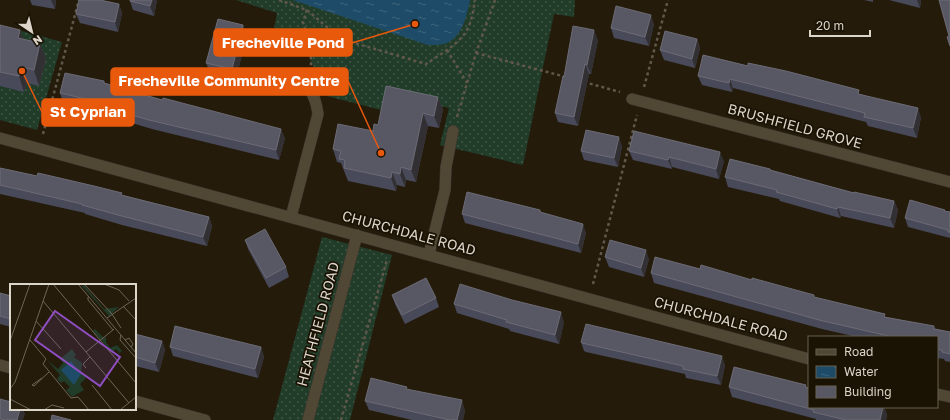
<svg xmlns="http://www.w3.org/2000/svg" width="950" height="420" font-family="'Golos Text',sans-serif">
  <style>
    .grass { fill: url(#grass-dots) }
    .water { fill: url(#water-ripples) }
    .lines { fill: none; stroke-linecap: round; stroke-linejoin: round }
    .service-casing { stroke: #3a342c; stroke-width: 12 }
    .minor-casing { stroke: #3a342c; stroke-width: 12 }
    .path { stroke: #60584a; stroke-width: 2.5; stroke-dasharray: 3 3; stroke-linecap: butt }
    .service { stroke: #514735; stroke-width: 11 }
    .minor { stroke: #514735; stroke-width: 11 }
    .wall { fill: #484959 }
    .shaded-wall { fill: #333034 }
    .building { fill: #585865; stroke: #6c6b75 }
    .labels { text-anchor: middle; stroke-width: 3.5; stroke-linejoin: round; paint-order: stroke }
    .street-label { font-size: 14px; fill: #dbd5ca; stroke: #1a1203 }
    .inset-road { fill: none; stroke: #6d6557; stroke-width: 1 }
    .view { fill: #8e4ec1; fill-opacity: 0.15; stroke: #8e4ec1; stroke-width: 2 }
    .inset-edge { fill: none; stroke: #dbd5ca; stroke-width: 2 }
    .leader { fill: none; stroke: #e8590c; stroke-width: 1.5 }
    .callout-dot { fill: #e8590c; stroke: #1a1203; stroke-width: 1.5 }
    .callout { fill: #e8590c; stroke: #e8590c; stroke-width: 1.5 }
    .callout-label { font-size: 15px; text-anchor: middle; font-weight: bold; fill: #fff }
  </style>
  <defs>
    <pattern id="grass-dots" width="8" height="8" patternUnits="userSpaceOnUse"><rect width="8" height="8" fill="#213c29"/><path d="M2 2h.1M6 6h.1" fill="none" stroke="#415747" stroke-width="1.8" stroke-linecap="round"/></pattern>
    <pattern id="water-ripples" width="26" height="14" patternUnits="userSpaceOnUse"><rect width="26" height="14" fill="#1e4c68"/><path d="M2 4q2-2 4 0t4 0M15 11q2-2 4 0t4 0" fill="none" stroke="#3e657c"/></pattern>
  </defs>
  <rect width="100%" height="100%" fill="#241b0b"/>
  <!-- grass -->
  <g class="grass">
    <path d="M236,0H575L574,17L554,14L523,165L440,145L449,108L389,95L385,111L327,96L305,48L272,39L277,13Z"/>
    <path d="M0,25L62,42L37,130L0,120Z"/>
    <path d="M322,237L392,255L350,420H273Z"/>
  </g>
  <!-- water -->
  <path class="water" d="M293,0H470C467,15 462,39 444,44C439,45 433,45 428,45Z"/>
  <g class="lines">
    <defs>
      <path id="service" d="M429,254L445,190L446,167L453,131"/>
      <g id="minor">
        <path d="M258,82C265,83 271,84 277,84C282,83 287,79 292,80C310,81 316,99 318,114L291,217"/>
        <path d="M632,99L950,182"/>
        <path d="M0,138L809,359"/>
        <path d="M0,365L11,368"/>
        <path d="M937,394L950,397"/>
        <path d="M135,401L205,420"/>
        <path d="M308,420L357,235"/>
      </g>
    </defs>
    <!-- service casing -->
    <use href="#service" class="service-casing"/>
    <!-- minor casing -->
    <use href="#minor" class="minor-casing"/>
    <!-- path -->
    <g class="path">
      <path d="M279,0L307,10L341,39L426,64C438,56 457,45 465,33C472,23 473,11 475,0"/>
      <path d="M307,10L303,22L311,53V70"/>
      <path d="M447,50L467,83"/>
      <path d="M476,53L566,77"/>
      <path d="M584,82L620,92"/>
      <path d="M644,87L668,0"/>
      <path d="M457,117L476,53L495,0"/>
      <path d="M43,134L79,0"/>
      <path d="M593,284L637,115"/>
      <path d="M341,420L387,260"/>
    </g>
    <!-- service -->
    <use href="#service" class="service"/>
    <!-- minor -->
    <use href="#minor" class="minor"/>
  </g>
  <!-- wall -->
  <g class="wall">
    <path d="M30,0H56L55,9L32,5Z"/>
    <path d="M130,0H157L154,16L133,10L130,1Z"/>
    <path d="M864,0H873V2Z"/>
    <path d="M889,0H921L920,8Z"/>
    <path d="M119,4L122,13L118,32L80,23L76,14Z"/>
    <path d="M654,24L649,46L614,38L611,28Z"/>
    <path d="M0,25L24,39L40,43L46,59L39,86L27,83L24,92L0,86Z"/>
    <path d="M243,25L247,34L236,79L210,72L206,63Z"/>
    <path d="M697,39L700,48L695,68L664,60L660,50Z"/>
    <path d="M598,40L591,74H589L578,126L558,122L555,113L564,77Z"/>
    <path d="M698,76L861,94L921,117L917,138L868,126L866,122L733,88L732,92L702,85Z"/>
    <path d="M105,83L285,138L279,160L152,129L115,118L113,114L63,103L60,93Z"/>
    <path d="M438,97L443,110L439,128L428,126L416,182L406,180L405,187L397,185L396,191L348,181L341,163L337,162L333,149L373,131L378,125Z"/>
    <path d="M622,146L618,167L584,160L581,151Z"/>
    <path d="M629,151L724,161L719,179L672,167V169L633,160Z"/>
    <path d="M0,168L122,195L209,217L212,226L207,246L122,225L85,214V213L0,194Z"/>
    <path d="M770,169L771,170L854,193L894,201L898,210L894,228L841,216L840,218L780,201L779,199L728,187L725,177Z"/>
    <path d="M540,210L541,213L586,233L581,253L465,223L462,214Z"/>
    <path d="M945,210V211L950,212V238L908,227L905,218Z"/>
    <path d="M245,240L286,267L289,277L269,288L248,249Z"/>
    <path d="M605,257L649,259L644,277L609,267Z"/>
    <path d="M700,269L815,298L886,317L950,332V362L945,361L944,359L937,358V337H857L822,329L654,283L651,273Z"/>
    <path d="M0,293L11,296V327L0,324Z"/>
    <path d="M392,295L436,298L439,307L405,324L395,304Z"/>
    <path d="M454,304L564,322L559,344L510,331L509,329L457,313Z"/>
    <path d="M135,334L162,341L165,350L159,372L135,366Z"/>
    <path d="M581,342L725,365L721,385L686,378L685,374L586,352L584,351Z"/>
    <path d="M170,347H261L264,357L258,378L173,356Z"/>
    <path d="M806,385L809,407H884L887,415L886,420H816V419L732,397L729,387Z"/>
    <path d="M365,401L465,410L463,420H412L369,410Z"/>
  </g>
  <!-- shaded-wall -->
  <g class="shaded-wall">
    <path d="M51,0H56L55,9Z"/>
    <path d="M152,0H157L154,16L150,6Z"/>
    <path d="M917,0H921L920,8Z"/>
    <path d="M119,4L122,13L118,32L115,22Z"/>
    <path d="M651,15L654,24L649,46L645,37Z"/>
    <path d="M243,25L247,34L236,79L232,69Z"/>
    <path d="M20,30L26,45L18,38Z"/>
    <path d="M594,30L598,40L591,74L587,65Z"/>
    <path d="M697,39L700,48L695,68L692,59Z"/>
    <path d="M40,43L46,59L39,86L34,70Z"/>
    <path d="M585,64L589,74L578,126L574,117Z"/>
    <path d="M21,67L27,83L24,92L19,76Z"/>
    <path d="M730,79L733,88L732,92L729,83Z"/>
    <path d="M438,97L443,110L439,128L434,116Z"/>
    <path d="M918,108L921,117L917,138L913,128Z"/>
    <path d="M423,113L428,126L416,182L411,170Z"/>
    <path d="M281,129L285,138L279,160L276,150Z"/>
    <path d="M619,137L622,146L618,167L614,158Z"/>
    <path d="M720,152L724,161L719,179L716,169Z"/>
    <path d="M669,157L672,167V169L668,160Z"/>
    <path d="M401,167L406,180L405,187L400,174Z"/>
    <path d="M392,172L397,185L396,191L391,178Z"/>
    <path d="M894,201L898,210L894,228L890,218Z"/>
    <path d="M838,207L841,216L840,218L837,209Z"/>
    <path d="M209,217L212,226L207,246L203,237Z"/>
    <path d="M583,224L586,233L581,253L578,244Z"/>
    <path d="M646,250L649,259L644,277L641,268Z"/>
    <path d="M561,312L564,322L559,344L555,335Z"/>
    <path d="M162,341L165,350L159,372L155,363Z"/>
    <path d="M261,347L264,357L258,378L255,369Z"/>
    <path d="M722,356L725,365L721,385L717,376Z"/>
    <path d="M462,400L465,410L463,420H457Z"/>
    <path d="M883,407H884L887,415L886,420H880Z"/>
    <path d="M20,409H23L25,414L23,420H17Z"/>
  </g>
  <!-- building -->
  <g class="building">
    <path d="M79,0H100L119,4L115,22L76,14Z"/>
    <path d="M130,0H152L150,6L130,1Z"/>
    <path d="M939,0H950V46L947,37L949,36Z"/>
    <path d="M616,6L651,15L645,37L611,28Z"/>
    <path d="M218,19L243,25L232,69L206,63Z"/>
    <path d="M0,25L20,30L18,38L40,43L34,70L21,67L19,76L0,72Z"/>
    <path d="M573,26L594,30L587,65L585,64L574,117L555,113L563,76L564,77Z"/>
    <path d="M665,31L697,39L692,59L660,50Z"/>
    <path d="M703,55L748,66V63L786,71L859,90L858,94L918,108L913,128L864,117L865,113L730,79L729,83L698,76Z"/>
    <path d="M65,73L104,81V83L162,100L163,98L281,129L276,150L149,120L111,109L112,105L60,93Z"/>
    <path d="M386,86L438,97L434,116L423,113L411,170L401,167L400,174L392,172L391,178L344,168L345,160L339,159L341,151L333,149L338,124L373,131L374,124L378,125Z"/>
    <path d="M586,130L619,137L614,158L581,151Z"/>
    <path d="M634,131L720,152L716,169L669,157L668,160L629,151Z"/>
    <path d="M730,159L770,169V170L854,193V192L894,201L890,218L838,207L837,209L776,192L777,190L725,177Z"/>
    <path d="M0,168L37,176L38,173L94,186L122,193L121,195L209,217L203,237L118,215L82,205V204L0,185Z"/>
    <path d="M467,192L540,210V212L583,224L578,244L462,214Z"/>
    <path d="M910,200L945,210L944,211L950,212V232H948V230L905,218Z"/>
    <path d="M265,229L286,267L266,278L245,240Z"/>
    <path d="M610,240L646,250L641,268L605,257Z"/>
    <path d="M655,257L700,269L701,265L752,280V278L814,295V297L885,314L884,317L934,326V329L950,332V354L942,352V350L937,349V337H893L819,320L651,273Z"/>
    <path d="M426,278L436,298L402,315L392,295Z"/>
    <path d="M460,284L512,300L561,312L555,335L506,322L507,320L454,304Z"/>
    <path d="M0,293L11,296V319L0,316Z"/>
    <path d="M586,324L722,356L717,376L683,369V366L582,343L581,342Z"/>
    <path d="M175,326L261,347L255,369L170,347Z"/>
    <path d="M135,334L162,341L155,363L135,357Z"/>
    <path d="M734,367L806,385L805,387L809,388V407H883L880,420H846L813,412L814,410L729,387Z"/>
    <path d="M371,378L407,387L406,389L462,400L457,420H450L365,401Z"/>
    <path d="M0,399L11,402V409H20L17,420H6L0,419Z"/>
    <path d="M52,415L71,420H51Z"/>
  </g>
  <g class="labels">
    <!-- street labels -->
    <g class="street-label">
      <text transform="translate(795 126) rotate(15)" y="5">BRUSHFIELD GROVE</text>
      <text transform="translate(409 233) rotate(15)" y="5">CHURCHDALE ROAD</text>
      <text transform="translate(721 319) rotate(15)" y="5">CHURCHDALE ROAD</text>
      <text transform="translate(318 324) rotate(-75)" y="5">HEATHFIELD ROAD</text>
    </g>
  </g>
  <!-- overview -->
  <g transform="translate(10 284)">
    <rect width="126" height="126" fill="#241b0b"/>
    <path d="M74,1L94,25L109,23L99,32L72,2ZM85,45L94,54L96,53V58L100,64L107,61L112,67L108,70L109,68L106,65L102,68L83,47ZM62,65L66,71L64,73L72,79L71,88L76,94L70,100L74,106L62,113L56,106L60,103L54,97L51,99L47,95L50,91L38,77L48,85L53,79L50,75Z" fill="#213c29"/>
    <path d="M61,77L71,90L64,101L51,86Z" fill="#1e4c68"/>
    <path class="inset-road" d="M43,0L126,99M68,0L126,69M74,0L102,30L111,44M94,0L109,6L119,17M78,13V16L103,46M33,17L119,119M113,22L126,36M97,34L126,14M26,37L51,65M111,51L110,56L126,74M20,56L36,75L33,80L61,114L68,113L79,126M115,56L119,54L123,60L121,63M0,57L20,0M76,68L104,45M76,84L73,80L80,73M32,94L22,101L24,102L39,88M82,101L102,126M0,105L5,98L39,0M0,115L21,126M34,126L42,121L54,124M110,126L126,113"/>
    <path class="view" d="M45,27L110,73L90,102L25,56Z"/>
    <rect width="126" height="126" class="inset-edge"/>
  </g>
  <!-- callouts -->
  <path class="leader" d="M415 24L352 43M381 153L348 81M22 71L42 112"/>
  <g class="callout-dot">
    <circle cx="415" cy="24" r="4"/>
    <circle cx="381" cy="153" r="4"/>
    <circle cx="22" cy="71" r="4"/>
  </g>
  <g class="callout">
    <rect x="214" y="29" width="138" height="27" rx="4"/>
    <rect x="111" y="68" width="237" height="27" rx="4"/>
    <rect x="42" y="99" width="92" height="27" rx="4"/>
  </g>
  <g class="callout-label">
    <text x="283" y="48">Frecheville Pond</text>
    <text x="229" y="86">Frecheville Community Centre</text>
    <text x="88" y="117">St Cyprian</text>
  </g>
  <!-- legend -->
  <rect x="808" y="336" width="130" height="72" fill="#1a1203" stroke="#676053"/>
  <rect x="816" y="349" width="20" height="6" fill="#514735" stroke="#676053"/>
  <text x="844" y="356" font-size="12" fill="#dbd5ca">Road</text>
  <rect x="816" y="366" width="20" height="12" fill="url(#water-ripples)" stroke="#676053"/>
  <text x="844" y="376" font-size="12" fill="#dbd5ca">Water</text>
  <rect x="816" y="386" width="20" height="12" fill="#585865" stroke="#676053"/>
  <text x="844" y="396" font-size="12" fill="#dbd5ca">Building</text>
  <!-- north arrow -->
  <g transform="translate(32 32) rotate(145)" stroke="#1a1203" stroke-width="3" paint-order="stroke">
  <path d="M0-3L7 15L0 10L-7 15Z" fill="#dbd5ca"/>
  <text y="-6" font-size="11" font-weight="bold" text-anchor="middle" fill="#dbd5ca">N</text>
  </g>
  <!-- scale -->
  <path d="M810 30v6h60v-6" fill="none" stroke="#dbd5ca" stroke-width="2"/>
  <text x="816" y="30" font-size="12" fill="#dbd5ca" stroke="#1a1203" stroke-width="3" paint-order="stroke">20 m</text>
</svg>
